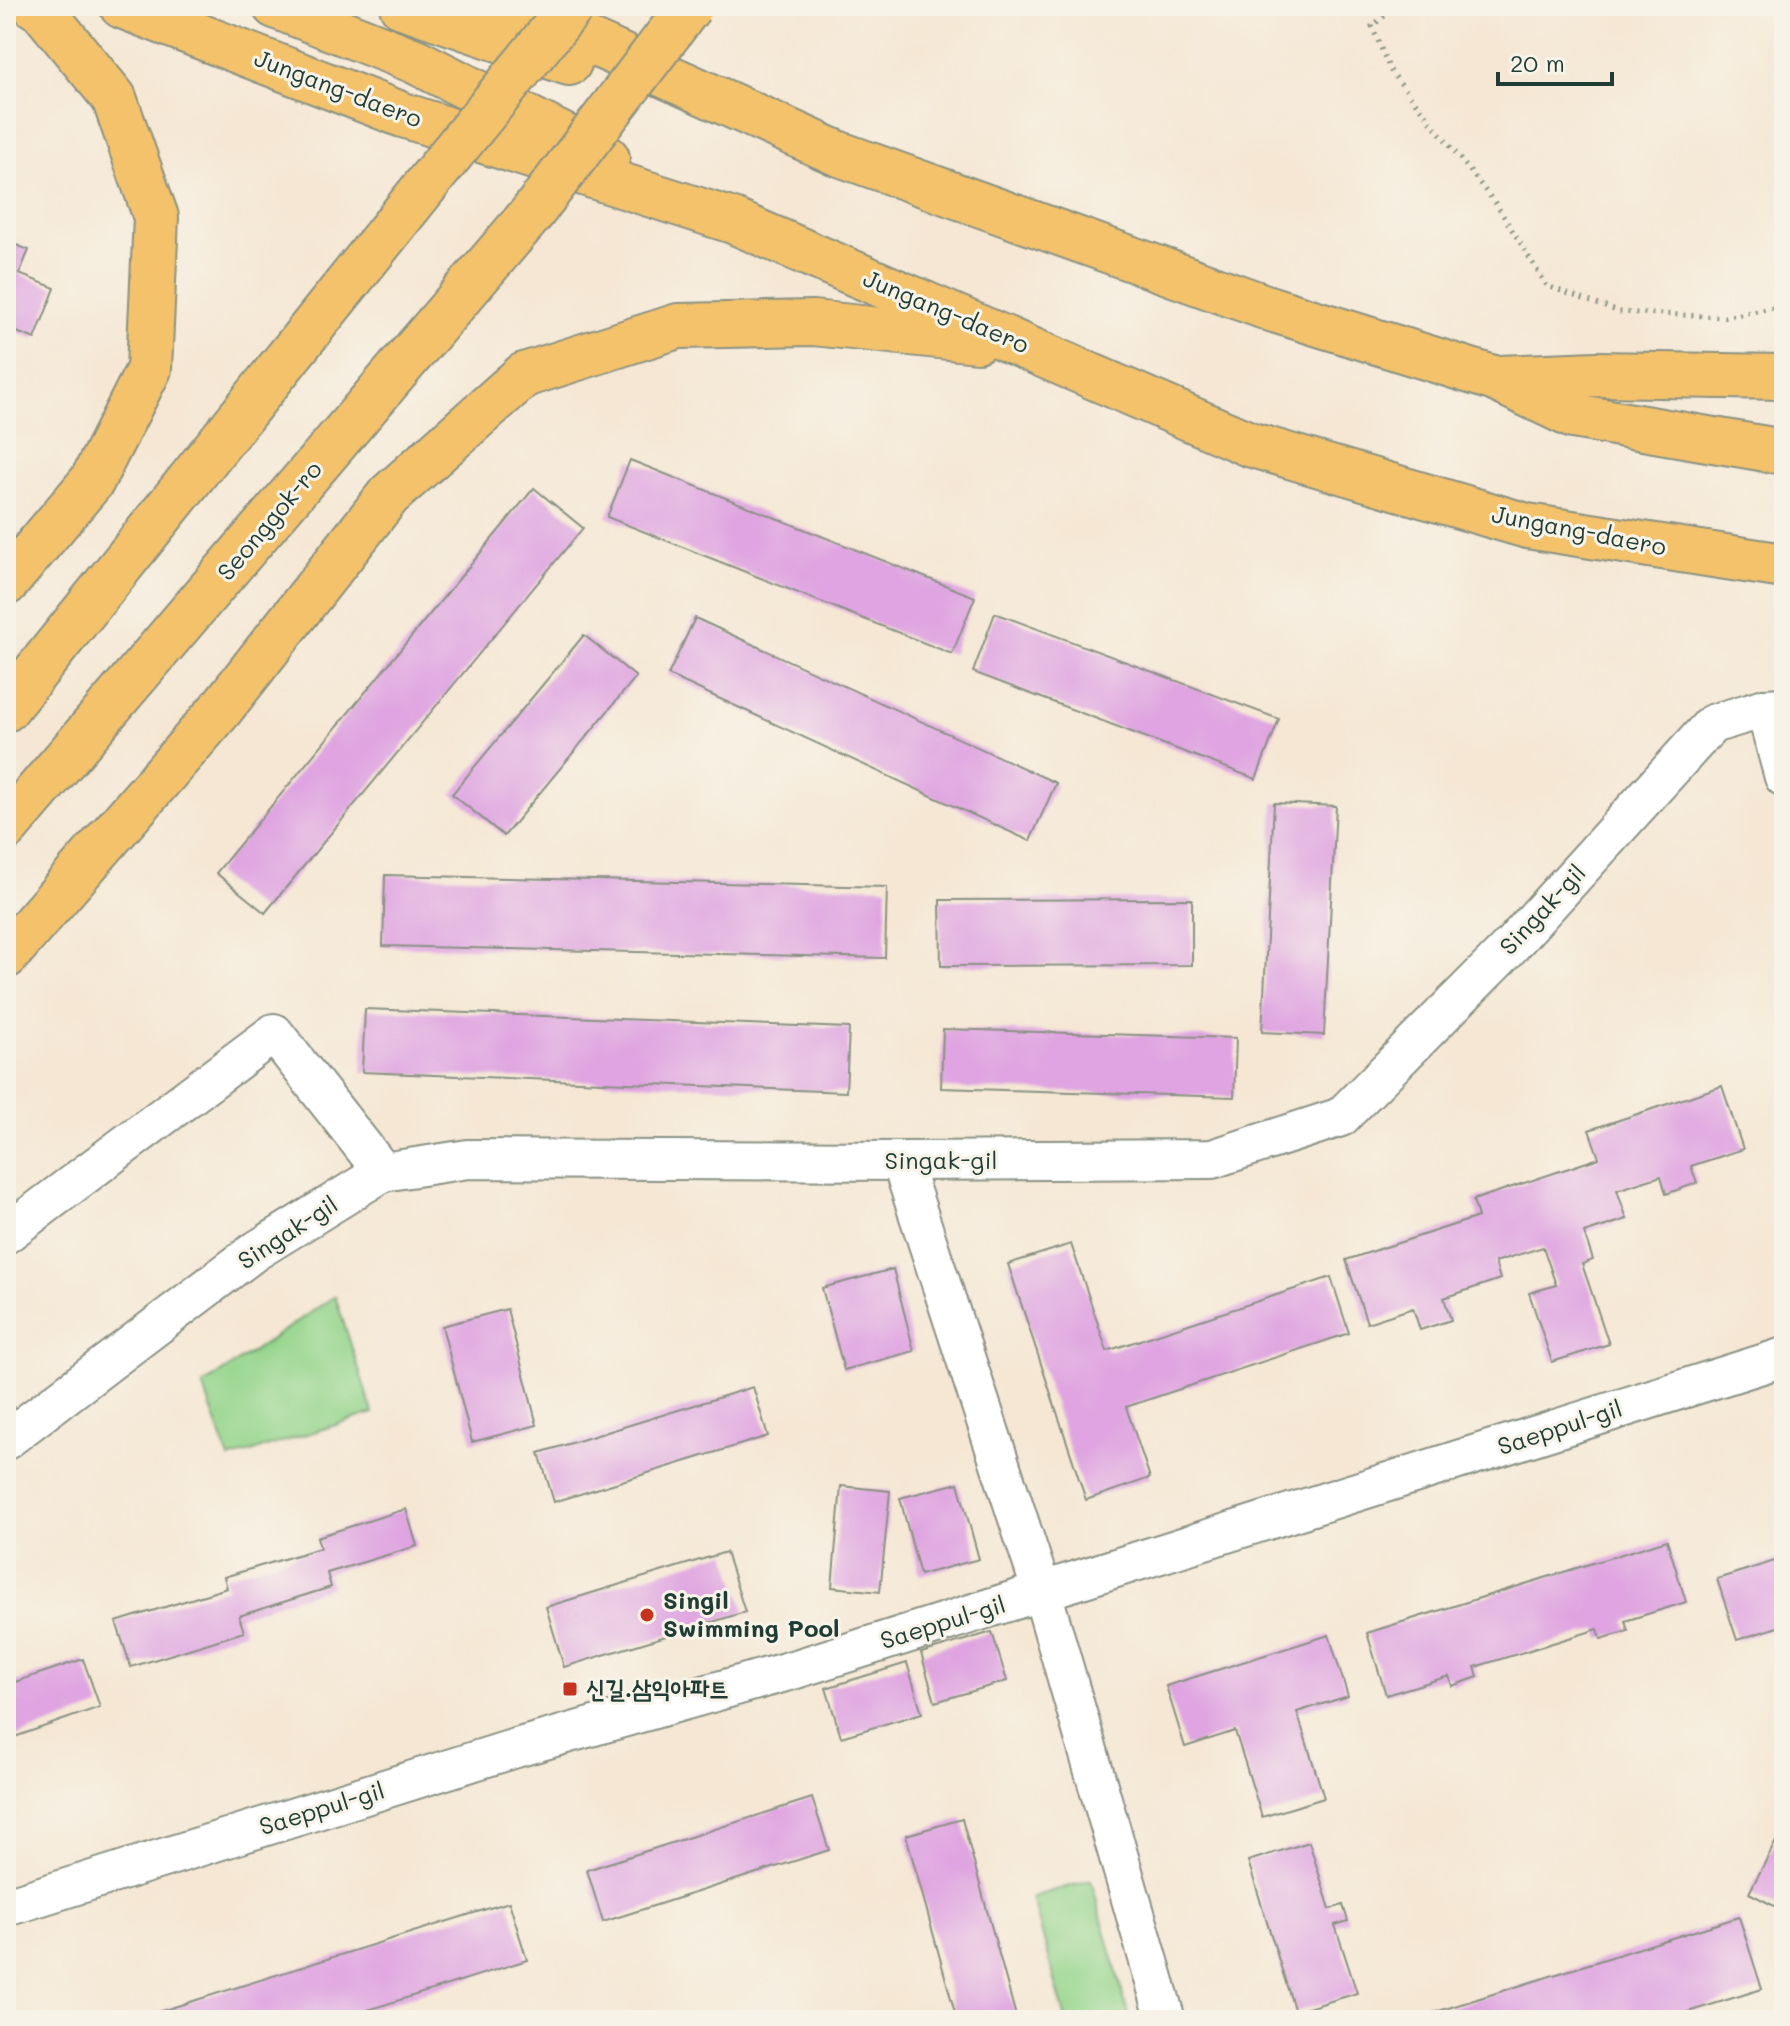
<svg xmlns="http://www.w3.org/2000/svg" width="1790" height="2026" font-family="Mali,'Poor Story',sans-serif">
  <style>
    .green { fill: #93d48a; stroke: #59885f; stroke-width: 2 }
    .building { fill: #dfa4e1 }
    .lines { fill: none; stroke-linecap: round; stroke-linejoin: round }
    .minor-casing { stroke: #8a9284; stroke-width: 42 }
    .major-casing { stroke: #8a9284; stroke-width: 48 }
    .path { stroke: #8a9284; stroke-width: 5; stroke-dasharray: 2 6; stroke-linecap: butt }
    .minor { stroke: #fff; stroke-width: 38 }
    .major { stroke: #f4c26a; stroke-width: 44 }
    .major-bridge-casing { stroke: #8a9284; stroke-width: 48; stroke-linecap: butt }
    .major-bridge { stroke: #f4c26a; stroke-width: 44 }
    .poi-dot { fill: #c8321e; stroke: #f7f3e8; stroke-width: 3 }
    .labels { text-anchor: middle; stroke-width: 6; stroke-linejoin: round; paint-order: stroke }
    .street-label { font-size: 24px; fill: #1f3d34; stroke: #f7f3e8 }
    .poi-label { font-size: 24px; font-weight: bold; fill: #1f3d34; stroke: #f7f3e8; text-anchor: start }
  </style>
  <rect width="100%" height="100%" fill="#f7f3e8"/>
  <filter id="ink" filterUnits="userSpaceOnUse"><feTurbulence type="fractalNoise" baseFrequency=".0125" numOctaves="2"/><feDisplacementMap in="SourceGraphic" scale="16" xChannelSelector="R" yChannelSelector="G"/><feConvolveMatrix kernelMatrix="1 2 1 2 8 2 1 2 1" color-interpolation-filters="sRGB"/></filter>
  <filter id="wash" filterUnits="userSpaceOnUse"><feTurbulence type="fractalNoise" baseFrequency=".006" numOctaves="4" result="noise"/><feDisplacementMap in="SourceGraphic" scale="32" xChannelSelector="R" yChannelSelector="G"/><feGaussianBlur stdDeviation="1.8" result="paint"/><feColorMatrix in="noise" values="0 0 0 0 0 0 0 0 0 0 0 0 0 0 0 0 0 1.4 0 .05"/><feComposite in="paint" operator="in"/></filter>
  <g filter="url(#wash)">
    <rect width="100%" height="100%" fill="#f5e7d4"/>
    <!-- green -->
    <g class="green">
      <path d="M335,1296L373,1413L229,1459L203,1385Z"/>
      <path d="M1091,1880L1130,2020H1066L1032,1897Z"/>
    </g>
    <g id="blocks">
      <!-- building -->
      <g class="building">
        <path d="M6,241L29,250L19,274L55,288L35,339L6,328Z"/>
        <path d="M630,460L975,597L952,654L607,517Z"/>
        <path d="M534,488L583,528L265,913L216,873Z"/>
        <path d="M995,613L1279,719L1256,779L973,672Z"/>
        <path d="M695,618L1056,783L1030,841L668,675Z"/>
        <path d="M584,635L636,677L504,836L452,794Z"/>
        <path d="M1274,803L1336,806L1324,1035L1262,1032Z"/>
        <path d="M385,875L887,887L885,958L383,946Z"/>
        <path d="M1192,899V965L941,966L940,900Z"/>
        <path d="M365,1009L849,1028L846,1092L362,1072Z"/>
        <path d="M943,1029L1236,1038L1234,1097L941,1088Z"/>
        <path d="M1722,1086L1743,1149L1691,1166L1697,1183L1666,1194L1661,1176L1617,1190L1627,1219L1584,1233L1593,1260L1582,1264L1609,1344L1552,1362L1529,1293L1556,1285L1543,1247L1495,1262L1500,1279L1444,1298L1451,1320L1420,1330L1413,1308L1367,1323L1346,1260L1478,1217L1473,1200L1599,1158L1589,1130Z"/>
        <path d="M1071,1244L1107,1351L1331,1277L1349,1333L1126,1407L1150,1478L1086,1500L1008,1264Z"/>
        <path d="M893,1269L914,1351L844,1370L822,1288Z"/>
        <path d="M507,1309L537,1425L472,1442L442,1326Z"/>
        <path d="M753,1387L768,1436L554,1502L539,1453Z"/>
        <path d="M958,1483L979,1559L920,1575L900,1498Z"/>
        <path d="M841,1486L890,1491L880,1592L832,1587Z"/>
        <path d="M406,1509L417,1546L327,1573L331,1587L239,1616L244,1632L131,1667L116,1622L227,1588L224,1577L320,1548L317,1537Z"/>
        <path d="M1667,1540L1686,1602L1625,1621L1628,1631L1601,1639L1598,1629L1475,1667L1478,1677L1452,1686L1449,1676L1386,1695L1367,1633Z"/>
        <path d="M726,1552L745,1612L564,1667L546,1607Z"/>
        <path d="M1784,1558V1625L1737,1640L1717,1579Z"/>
        <path d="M992,1632L1007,1681L935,1702L921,1653Z"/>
        <path d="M1329,1635L1348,1696L1297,1712L1324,1798L1262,1817L1235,1731L1185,1747L1166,1686Z"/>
        <path d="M83,1659L100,1707L6,1740V1685Z"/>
        <path d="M907,1663L922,1713L841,1737L826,1688Z"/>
        <path d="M812,1798L829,1850L603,1922L587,1870Z"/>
        <path d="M962,1819L1017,2020H957L906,1835Z"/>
        <path d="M1784,1826V1911L1749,1893Z"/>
        <path d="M1309,1842L1330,1909L1343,1905L1348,1921L1335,1925L1357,1993L1295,2012L1248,1861Z"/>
        <path d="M509,1902L527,1960L336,2020H157L155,2013Z"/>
        <path d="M1739,1917L1762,1989L1688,2012L1690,2020H1410Z"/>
      </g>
    </g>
  </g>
  <g filter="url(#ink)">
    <use href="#blocks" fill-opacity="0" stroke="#8a9284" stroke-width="2"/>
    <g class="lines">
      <defs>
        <g id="minor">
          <path d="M1765,708L1784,777"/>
          <path d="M901,1161L1042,1592L1166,2020"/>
          <path d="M6,1234L274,1033L383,1172"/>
          <path d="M6,1440L254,1252L383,1172L468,1159L901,1161L1212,1159L1341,1117L1506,951L1712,724L1765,708L1784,707"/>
          <path d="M6,1907L516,1748L796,1669L1784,1357"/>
        </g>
        <g id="major">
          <path d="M122,6L403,115L733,221L1249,444L1527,526L1784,566"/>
          <path d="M275,6L415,61L607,158"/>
          <path d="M402,6L569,63"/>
          <path d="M511,6L837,153L1271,309L1493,378L1573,416L1784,452"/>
          <path d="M1499,378L1597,374L1784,377"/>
          <path d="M6,583L92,481L149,369L156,217L114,98L41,9L35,6"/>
          <path d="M6,709L443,164"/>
          <path d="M6,828L532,213"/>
          <path d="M6,956L221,709L389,495L524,375L678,326L813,323L977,340"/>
        </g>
      </defs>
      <!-- minor casing -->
      <use href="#minor" class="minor-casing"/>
      <!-- major casing -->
      <use href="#major" class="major-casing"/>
      <!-- path -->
      <path class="path" d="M1397,6L1372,26L1390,70L1496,204L1547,286L1619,312L1724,317L1784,306"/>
      <!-- minor -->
      <use href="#minor" class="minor"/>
      <!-- major -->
      <use href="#major" class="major"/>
      <defs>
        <g id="major-bridge">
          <path d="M443,164L572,6"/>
          <path d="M532,213L690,6"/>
        </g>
      </defs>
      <!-- major-bridge casing -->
      <use href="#major-bridge" class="major-bridge-casing"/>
      <!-- major-bridge -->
      <use href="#major-bridge" class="major-bridge"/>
    </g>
  </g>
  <!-- markers -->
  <g class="poi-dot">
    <circle cx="647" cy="1615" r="8"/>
    <rect x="562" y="1681" width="16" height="16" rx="4"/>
  </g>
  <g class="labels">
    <!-- street labels -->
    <g class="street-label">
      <text transform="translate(338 89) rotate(21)" y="8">Jungang-daero</text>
      <text transform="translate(946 312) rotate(23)" y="8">Jungang-daero</text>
      <text transform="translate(270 521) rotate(-50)" y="8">Seonggok-ro</text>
      <text transform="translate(1579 531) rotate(11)" y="8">Jungang-daero</text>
      <text transform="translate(1543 910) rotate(-47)" y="8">Singak-gil</text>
      <text x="941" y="1169">Singak-gil</text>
      <text transform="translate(288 1233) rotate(-33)" y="8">Singak-gil</text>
      <text transform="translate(1560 1428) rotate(-18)" y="8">Saeppul-gil</text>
      <text transform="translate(943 1623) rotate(-17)" y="8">Saeppul-gil</text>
      <text transform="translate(322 1809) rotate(-17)" y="8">Saeppul-gil</text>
    </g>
    <!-- poi labels -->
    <g class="poi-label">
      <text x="663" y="1609">Singil<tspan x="663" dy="28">Swimming Pool</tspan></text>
      <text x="586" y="1697">신길.삼익아파트</text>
    </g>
  </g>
  <!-- margin -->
  <rect width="1790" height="2026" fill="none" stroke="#f7f3e8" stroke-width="32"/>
  <!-- scale -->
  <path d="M1498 72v12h114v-12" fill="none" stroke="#1f3d34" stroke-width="4"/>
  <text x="1510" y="72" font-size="24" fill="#1f3d34" stroke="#f7f3e8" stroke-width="6" paint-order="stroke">20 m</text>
</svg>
